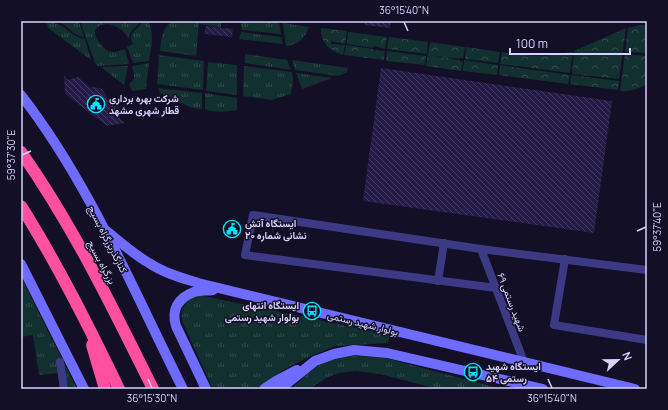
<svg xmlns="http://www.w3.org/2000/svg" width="668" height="410" font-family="Manrope,Vazirmatn,sans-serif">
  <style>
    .grass { fill: url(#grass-tufts) }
    .forest { fill: url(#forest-crowns) }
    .building { fill: url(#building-back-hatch) }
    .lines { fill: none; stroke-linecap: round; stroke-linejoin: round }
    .street { stroke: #3d3a85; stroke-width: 8 }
    .secondary { stroke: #6f6bff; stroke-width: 10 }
    .highway { stroke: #ff4fa3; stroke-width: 12 }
    .ticks { fill: none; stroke: #d9d4ff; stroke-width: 1.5 }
    .labels { text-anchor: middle; stroke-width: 3; stroke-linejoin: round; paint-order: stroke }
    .poi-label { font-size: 10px; font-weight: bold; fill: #d9d4ff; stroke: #130f26; text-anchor: start }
    .street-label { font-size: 10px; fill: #d9d4ff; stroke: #130f26 }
    .neatline { fill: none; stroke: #d9d4ff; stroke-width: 1.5 }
    .ticks-label { font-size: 10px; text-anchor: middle; fill: #d9d4ff }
  </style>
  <defs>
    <pattern id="grass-tufts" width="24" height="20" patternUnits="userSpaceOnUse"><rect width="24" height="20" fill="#12302f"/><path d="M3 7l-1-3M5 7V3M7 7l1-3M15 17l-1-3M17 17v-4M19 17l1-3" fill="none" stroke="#344d4e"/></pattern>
    <pattern id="forest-crowns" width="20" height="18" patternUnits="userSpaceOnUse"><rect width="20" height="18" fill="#12302f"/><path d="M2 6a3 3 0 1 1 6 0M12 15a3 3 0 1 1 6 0" fill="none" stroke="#344d4e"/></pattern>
    <pattern id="building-back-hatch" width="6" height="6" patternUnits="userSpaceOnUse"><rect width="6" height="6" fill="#241b47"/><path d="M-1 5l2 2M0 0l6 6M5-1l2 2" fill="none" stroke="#433b63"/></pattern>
  </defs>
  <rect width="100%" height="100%" fill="#130f26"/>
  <!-- grass -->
  <g class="grass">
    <path d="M59,21H79L84,37C72,35 70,27 59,22Z"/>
    <path d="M80,21H140C138,28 129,29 129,38H128C124,28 105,18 96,29C91,35 105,52 112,52C116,52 121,50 125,49L129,64L97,66L95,63Z"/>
    <path d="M142,21H148C155,34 151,47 149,61L133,63L127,47L133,44C127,30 138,32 142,21Z"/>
    <path d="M171,21H221V27L199,24L196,56L160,51C161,39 162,30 171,21Z"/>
    <path d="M240,21H268L279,22L281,34L242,30Z"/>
    <path d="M50,22C66,24 69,36 85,39L91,60L48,28L47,23Z"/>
    <path d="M283,23L309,27C305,38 298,45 286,46Z"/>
    <path d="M241,32L281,37L283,44L239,39Z"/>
    <path d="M245,54L287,60L291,70L245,63Z"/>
    <path d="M159,55L204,61L203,90L157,84Z"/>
    <path d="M292,60L348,68L347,72L338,76L295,70Z"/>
    <path d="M208,62L237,65V95L206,91Z"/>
    <path d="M149,63L146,89L132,91L129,84L134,79V73L132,68L133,66Z"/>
    <path d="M128,66L124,85L101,67Z"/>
    <path d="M244,66L292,72L293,80L291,94L272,100L243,96Z"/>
    <path d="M296,73L332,78L302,89Z"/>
    <path d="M158,88L202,93V109L192,108L160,93Z"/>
    <path d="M205,93L237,98V110C225,112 216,113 205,109Z"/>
    <path d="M21,277L77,389H60L58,373L39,375L33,335L21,337Z"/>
    <path d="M199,295L390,335L388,343L335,346L309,357L285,369L255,389H213L182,321C180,307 186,299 199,295Z"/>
    <path d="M354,356L385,358L502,389H438L380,374L355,371L339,373L328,377L309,389H292C314,366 323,360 354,356Z"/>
  </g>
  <!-- forest -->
  <g class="forest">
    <path d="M640,25H647V53L625,52L628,28Z"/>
    <path d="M321,28L347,31L345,44L331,41V44L345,45L343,55C330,51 320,42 321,28Z"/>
    <path d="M626,28L619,79L572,74L574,51Z"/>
    <path d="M348,32L387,37L385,49L374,46L373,48L347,44Z"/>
    <path d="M389,37L428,42L427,54L387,49Z"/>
    <path d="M430,42L465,47L463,58H460V59L429,55L460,60V61L463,62L461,71L426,66Z"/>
    <path d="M346,45L373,49V50L385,51L384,60L344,55Z"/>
    <path d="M466,47L500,52L498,63L465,59Z"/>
    <path d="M387,51L426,56L425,65L386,61Z"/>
    <path d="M573,51L570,73L500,64L502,52C526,56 549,58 573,51Z"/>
    <path d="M625,54L647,56V84C638,89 630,92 620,91Z"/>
    <path d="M464,60L498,65L497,75L463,71Z"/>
    <path d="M500,65L570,75L568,84L499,75Z"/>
    <path d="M571,75L619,81L618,90L570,84Z"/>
  </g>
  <!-- building -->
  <g class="building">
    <path d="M365,21H391L390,28L365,25Z"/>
    <path d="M206,26L233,29L232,37L204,34Z"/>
    <path d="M381,68L612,101L594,233L363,201Z"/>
    <path d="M64,76L68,80L78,77L90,87H95L102,89L106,95L108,100L120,109V119L125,123L107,126L65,94Z"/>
  </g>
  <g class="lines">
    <!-- street -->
    <g class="street">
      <path d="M481,249L524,362"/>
      <path d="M565,259L554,325L647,340"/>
      <path d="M438,281L444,243"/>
      <path d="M496,288L245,255L253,215L481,249L647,270"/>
      <path d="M60,362L64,389"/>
    </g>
    <!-- secondary -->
    <g class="secondary">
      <path d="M21,95C90,184 133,290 183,389"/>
      <path d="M104,229C119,241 133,254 149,263C164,273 182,278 198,283L635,389"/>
      <path d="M21,264L84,389"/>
      <path d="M206,389L176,326C171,310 178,298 194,292C200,290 207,291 213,290"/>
      <path d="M264,389L276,381L297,370"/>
      <path d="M280,389L315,361L334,354L354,350L387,353L543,389"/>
    </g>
    <!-- highway -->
    <g class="highway">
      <path d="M21,152C73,226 113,308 153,389"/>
      <path d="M21,206C58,265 89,327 119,389"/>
      <path d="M92,345L105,389"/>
    </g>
  </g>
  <!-- ticks -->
  <path class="ticks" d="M404,22L408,31M22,155L31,151M637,231L646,227M148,379L152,388M548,379L552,388"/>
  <!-- icons -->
  <defs>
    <symbol id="civic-ring" viewBox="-11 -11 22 22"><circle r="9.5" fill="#130f26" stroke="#00e5ff" stroke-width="1.5"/><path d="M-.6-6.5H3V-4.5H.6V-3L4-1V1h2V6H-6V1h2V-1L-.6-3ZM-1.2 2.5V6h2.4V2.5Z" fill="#00e5ff"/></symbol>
    <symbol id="bus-ring" viewBox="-11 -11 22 22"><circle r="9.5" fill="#130f26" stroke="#00e5ff" stroke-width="1.5"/><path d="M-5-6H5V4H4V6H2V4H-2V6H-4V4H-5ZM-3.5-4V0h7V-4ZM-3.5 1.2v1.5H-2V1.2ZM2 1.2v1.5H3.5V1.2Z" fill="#00e5ff"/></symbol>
  </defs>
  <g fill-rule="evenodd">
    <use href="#civic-ring" x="86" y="94" width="20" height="20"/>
    <use href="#civic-ring" x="222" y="219" width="20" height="20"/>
    <use href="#bus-ring" x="302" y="301" width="20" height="20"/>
    <use href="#bus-ring" x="463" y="362" width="20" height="20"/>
  </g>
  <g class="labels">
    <!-- poi labels -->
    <g class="poi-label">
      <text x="109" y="102">شرکت بهره برداری<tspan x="109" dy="12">قطار شهری مشهد</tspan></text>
      <text x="245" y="227">ایستگاه آتش<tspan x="245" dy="12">نشانی شماره ۲۰</tspan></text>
      <text x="299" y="309" text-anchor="end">ایستگاه انتهای<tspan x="299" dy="12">بولوار شهید رستمی</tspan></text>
      <text x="486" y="370">ایستگاه شهید<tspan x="486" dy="12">رستمی ۵۴</tspan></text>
    </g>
    <!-- street labels -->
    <g class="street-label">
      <text transform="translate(108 239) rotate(63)" y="4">کنارگذربزرگراه بسیج</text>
      <text transform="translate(102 262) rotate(62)" y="4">بزرگراه بسیج</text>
      <text transform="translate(512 302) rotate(69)" y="4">شهید رستمی ۶۹</text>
      <text transform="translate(363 323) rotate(14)" y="4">بولوار شهید رستمی</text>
    </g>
  </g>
  <!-- border -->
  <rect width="668" height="410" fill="none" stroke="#130f26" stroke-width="44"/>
  <!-- north arrow -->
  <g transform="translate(618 360) rotate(68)" stroke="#130f26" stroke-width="3" paint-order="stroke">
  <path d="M0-3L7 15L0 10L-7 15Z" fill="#d9d4ff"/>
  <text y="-6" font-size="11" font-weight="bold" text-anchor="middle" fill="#d9d4ff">N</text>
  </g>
  <!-- scale -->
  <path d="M510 48v6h120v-6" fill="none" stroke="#d9d4ff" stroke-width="2"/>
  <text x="516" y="48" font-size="12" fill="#d9d4ff" stroke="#130f26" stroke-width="3" paint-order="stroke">100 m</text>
  <rect x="22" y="22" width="624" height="366" class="neatline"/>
  <g class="ticks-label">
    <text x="404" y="14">36°15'40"N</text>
    <text transform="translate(11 155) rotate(-90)" y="4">59°37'30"E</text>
    <text transform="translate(657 227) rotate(-90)" y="4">59°37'40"E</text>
    <text x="152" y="402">36°15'30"N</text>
    <text x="552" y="402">36°15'40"N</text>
  </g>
</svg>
